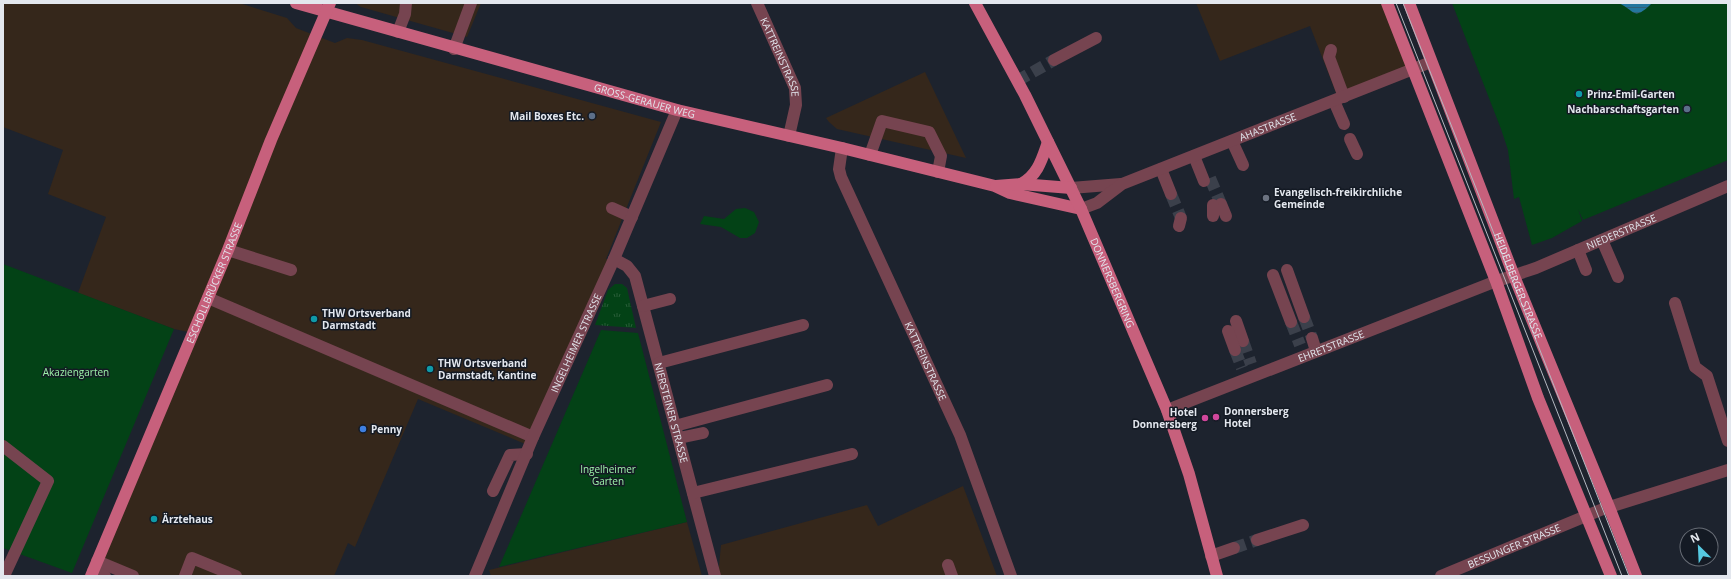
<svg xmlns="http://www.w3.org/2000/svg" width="1731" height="579" font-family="'Open Sans',sans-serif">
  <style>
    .commercial { fill: #35271b }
    .grass { fill: url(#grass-tufts) }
    .green { fill: #034216 }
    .water { fill: url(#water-rules) }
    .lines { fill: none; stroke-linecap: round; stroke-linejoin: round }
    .minor-tunnel { stroke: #3b404b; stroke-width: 12; stroke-dasharray: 12 6; stroke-linecap: butt }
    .minor { stroke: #764450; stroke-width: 12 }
    .major { stroke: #c7607c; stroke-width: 12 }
    .tram { stroke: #b4b9c1; stroke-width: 1 }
    .culture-dot { fill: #0f9aa8; stroke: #141a24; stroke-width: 1.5 }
    .service-dot { fill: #5c6f8a; stroke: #141a24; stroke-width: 1.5 }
    .worship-dot { fill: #6b7280; stroke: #141a24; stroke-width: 1.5 }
    .hotel-dot { fill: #d1479c; stroke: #141a24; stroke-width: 1.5 }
    .shop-dot { fill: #3f7fe0; stroke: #141a24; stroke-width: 1.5 }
    .labels { text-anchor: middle; stroke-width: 3; stroke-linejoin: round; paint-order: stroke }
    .street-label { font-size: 10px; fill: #e3e7ee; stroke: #141a24 }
    .poi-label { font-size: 10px; font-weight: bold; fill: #e3e7ee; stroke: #141a24; text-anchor: start }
    .park-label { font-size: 10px; fill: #9df2a9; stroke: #141a24 }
  </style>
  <defs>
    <pattern id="grass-tufts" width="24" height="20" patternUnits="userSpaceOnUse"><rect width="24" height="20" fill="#034216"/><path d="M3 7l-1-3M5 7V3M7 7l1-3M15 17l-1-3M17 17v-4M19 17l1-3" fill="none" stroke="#285d38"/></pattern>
    <pattern id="water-rules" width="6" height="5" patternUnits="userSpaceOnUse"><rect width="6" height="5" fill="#24769e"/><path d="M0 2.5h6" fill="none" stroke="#326077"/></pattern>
  </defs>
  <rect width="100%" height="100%" fill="#1d232e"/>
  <!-- commercial -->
  <g class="commercial">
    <path d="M5,3H239L287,18L296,28L335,43L347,38L362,40L661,122L606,259H614L530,446L418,399L355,547L348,543L334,576H134L97,561L193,333L174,329L78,293L106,217L48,194L63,150L3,127V5Z"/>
    <path d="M355,3H481L467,37L361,7Z"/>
    <path d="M1196,3H1386L1412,69L1338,98L1310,26L1220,61Z"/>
    <path d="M925,72L966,158L837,129L829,122L826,118Z"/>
    <path d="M963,486L997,576H718L721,545L867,505L878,526Z"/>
    <path d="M687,522L702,576H491L489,570Z"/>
  </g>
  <!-- grass -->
  <path class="grass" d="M615,284H622L627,288L636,328L595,325L608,290Z"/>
  <!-- green -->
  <g class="green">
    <path d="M1452,3H1728V160L1583,220L1578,209L1582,221L1552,238L1532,245L1519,197L1514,199L1508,150L1501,129Z"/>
    <path d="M745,208L754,212L759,222L755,233L747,238H740L721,227L700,224L704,216L724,219L736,209Z"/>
    <path d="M3,264L174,329L72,573L3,548Z"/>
    <path d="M601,330L638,333L687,522L499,567Z"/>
  </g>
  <!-- water -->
  <path class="water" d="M1618,3H1652C1632,23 1635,9 1618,3Z"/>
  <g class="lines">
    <!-- minor-tunnel -->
    <g class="minor-tunnel">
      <path d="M1017,81L1054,60"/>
      <path d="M1210,178L1221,204"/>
      <path d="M1171,194L1181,218"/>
      <path d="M1304,317L1312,338"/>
      <path d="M1291,322L1300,345"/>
      <path d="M1243,341L1251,364"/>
      <path d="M1235,350L1242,368"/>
      <path d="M1234,548L1257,540"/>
    </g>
    <!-- minor -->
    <g class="minor">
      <path id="s1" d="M757,3L795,88L796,105L789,136"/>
      <path d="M398,32L405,14L406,3"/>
      <path d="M454,49L471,3"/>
      <path d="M1331,50L1329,57L1344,97"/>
      <path d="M1054,60L1096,38"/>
      <path d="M1334,101L1344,124"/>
      <path d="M1350,139L1357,154"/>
      <path d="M1232,141L1243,165"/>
      <path id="s2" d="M842,148L839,169L841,177L960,435L1011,576"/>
      <path d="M870,155L882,121L929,132L941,156L938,172"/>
      <path d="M1194,156L1204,181"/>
      <path d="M1161,169L1171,194"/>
      <path d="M1071,188L1121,184"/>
      <path d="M1221,204L1226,216"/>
      <path d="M612,208L632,217"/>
      <path id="s3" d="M1081,209L1097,203L1122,184L1431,62"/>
      <path d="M1213,216V205"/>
      <path d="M1179,226L1181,218"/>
      <path d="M1602,240L1618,277"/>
      <path d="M228,250L291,270"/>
      <path d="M1578,250L1586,270"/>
      <path id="s4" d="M614,259L627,266L635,276L715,576"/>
      <path d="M1287,270L1304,317"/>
      <path d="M1273,275L1291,322"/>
      <path d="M208,298L533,437"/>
      <path d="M1675,303L1695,367L1707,376L1728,441"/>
      <path d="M643,306L670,299"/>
      <path d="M1236,321L1243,341"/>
      <path d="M1228,331L1235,350"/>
      <path d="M1312,338L1316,351"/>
      <path d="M659,363L803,325"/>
      <path id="s5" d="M1167,410L1494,282L1536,268L1728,186"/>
      <path d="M675,426L827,385"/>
      <path d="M679,438L703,433"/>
      <path d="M3,446L48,481L4,576"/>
      <path d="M493,491L510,455L527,454"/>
      <path d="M693,493L852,454"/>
      <path d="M1257,540L1303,525"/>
      <path d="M1211,556L1234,548"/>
      <path d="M97,561L133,576"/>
      <path d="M948,565L952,576"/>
      <path d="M93,571L105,576"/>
      <path d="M185,576L192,558L236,576"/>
      <path id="s6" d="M475,576L533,437L614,259L677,110"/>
      <path id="s7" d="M1441,576L1603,509L1728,470"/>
    </g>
    <!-- major -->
    <g class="major">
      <path id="s8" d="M296,3L677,110L842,148L995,186L1010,193L1081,209"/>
      <path id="s9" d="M975,3L1025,95L1081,209L1167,410L1189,474L1217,576"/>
      <path d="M1387,3L1496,281L1538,398L1611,576"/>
      <path id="s10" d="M1409,3L1514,276L1609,507L1636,576"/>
      <path d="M1021,184C1038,175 1042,159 1048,142"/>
      <path d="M996,186L1021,184L1071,188"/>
      <path id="s11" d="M91,576L228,250L271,140L330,3"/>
    </g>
    <!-- tram -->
    <g class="tram">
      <path d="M1396,3L1622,576"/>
      <path d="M1403,3L1629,576"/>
    </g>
  </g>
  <!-- markers -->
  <g class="culture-dot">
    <circle cx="1579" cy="94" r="4"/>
    <circle cx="314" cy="319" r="4"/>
    <circle cx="430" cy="369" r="4"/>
    <circle cx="154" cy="519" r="4"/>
  </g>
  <g class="service-dot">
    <circle cx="1687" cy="109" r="4"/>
    <circle cx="592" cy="116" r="4"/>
  </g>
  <circle class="worship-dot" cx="1266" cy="198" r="4"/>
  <g class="hotel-dot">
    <circle cx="1216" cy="417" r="4"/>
    <circle cx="1205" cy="418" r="4"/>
  </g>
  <circle class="shop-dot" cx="363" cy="429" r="4"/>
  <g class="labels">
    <!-- street labels -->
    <g class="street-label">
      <text dy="4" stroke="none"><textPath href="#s1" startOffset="59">KATTREINSTRASSE</textPath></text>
      <text dy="4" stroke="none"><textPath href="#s8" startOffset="362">GROSS-GERAUER WEG</textPath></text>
      <text dy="4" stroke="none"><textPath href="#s3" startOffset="205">AHASTRASSE</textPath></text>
      <text dy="4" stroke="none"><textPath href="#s5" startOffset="488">NIEDERSTRASSE</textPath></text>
      <text dy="4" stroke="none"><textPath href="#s11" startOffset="318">ESCHOLLBRÜCKER STRASSE</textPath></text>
      <text dy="4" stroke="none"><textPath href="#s9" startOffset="312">DONNERSBERGRING</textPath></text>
      <text dy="4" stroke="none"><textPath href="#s10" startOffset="303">HEIDELBERGER STRASSE</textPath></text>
      <text dy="4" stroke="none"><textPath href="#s6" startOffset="254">INGELHEIMER STRASSE</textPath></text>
      <text dy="4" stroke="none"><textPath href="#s5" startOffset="176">EHRETSTRASSE</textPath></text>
      <text dy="4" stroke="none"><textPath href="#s2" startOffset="232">KATTREINSTRASSE</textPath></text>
      <text dy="4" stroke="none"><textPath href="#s4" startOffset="169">NIERSTEINER STRASSE</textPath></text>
      <text dy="4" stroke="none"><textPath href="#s7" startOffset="79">BESSUNGER STRASSE</textPath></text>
    </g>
    <!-- poi labels -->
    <g class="poi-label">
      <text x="1587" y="98">Prinz-Emil-Garten</text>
      <text x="1679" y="113" text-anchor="end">Nachbarschaftsgarten</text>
      <text x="584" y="120" text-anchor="end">Mail Boxes Etc.</text>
      <text x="1274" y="196">Evangelisch-freikirchliche<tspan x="1274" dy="12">Gemeinde</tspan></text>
      <text x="322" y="317">THW Ortsverband<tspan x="322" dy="12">Darmstadt</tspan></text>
      <text x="438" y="367">THW Ortsverband<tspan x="438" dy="12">Darmstadt, Kantine</tspan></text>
      <text x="1224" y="415">Donnersberg<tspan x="1224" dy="12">Hotel</tspan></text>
      <text x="1197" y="416" text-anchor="end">Hotel<tspan x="1197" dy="12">Donnersberg</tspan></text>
      <text x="371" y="433">Penny</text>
      <text x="162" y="523">Ärztehaus</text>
    </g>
    <!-- park labels -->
    <g class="park-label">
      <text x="76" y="376">Akaziengarten</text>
      <text x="608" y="473">Ingelheimer<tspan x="608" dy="12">Garten</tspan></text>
    </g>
  </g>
  <!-- border -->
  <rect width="1731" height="579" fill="none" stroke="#e3e7ee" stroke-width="8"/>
  <!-- north arrow -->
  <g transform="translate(1699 547) rotate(336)"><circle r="19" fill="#141a24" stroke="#676c75"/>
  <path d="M0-3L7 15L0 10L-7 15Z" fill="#56c9e1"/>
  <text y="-6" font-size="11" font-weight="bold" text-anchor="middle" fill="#e3e7ee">N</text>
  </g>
</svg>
